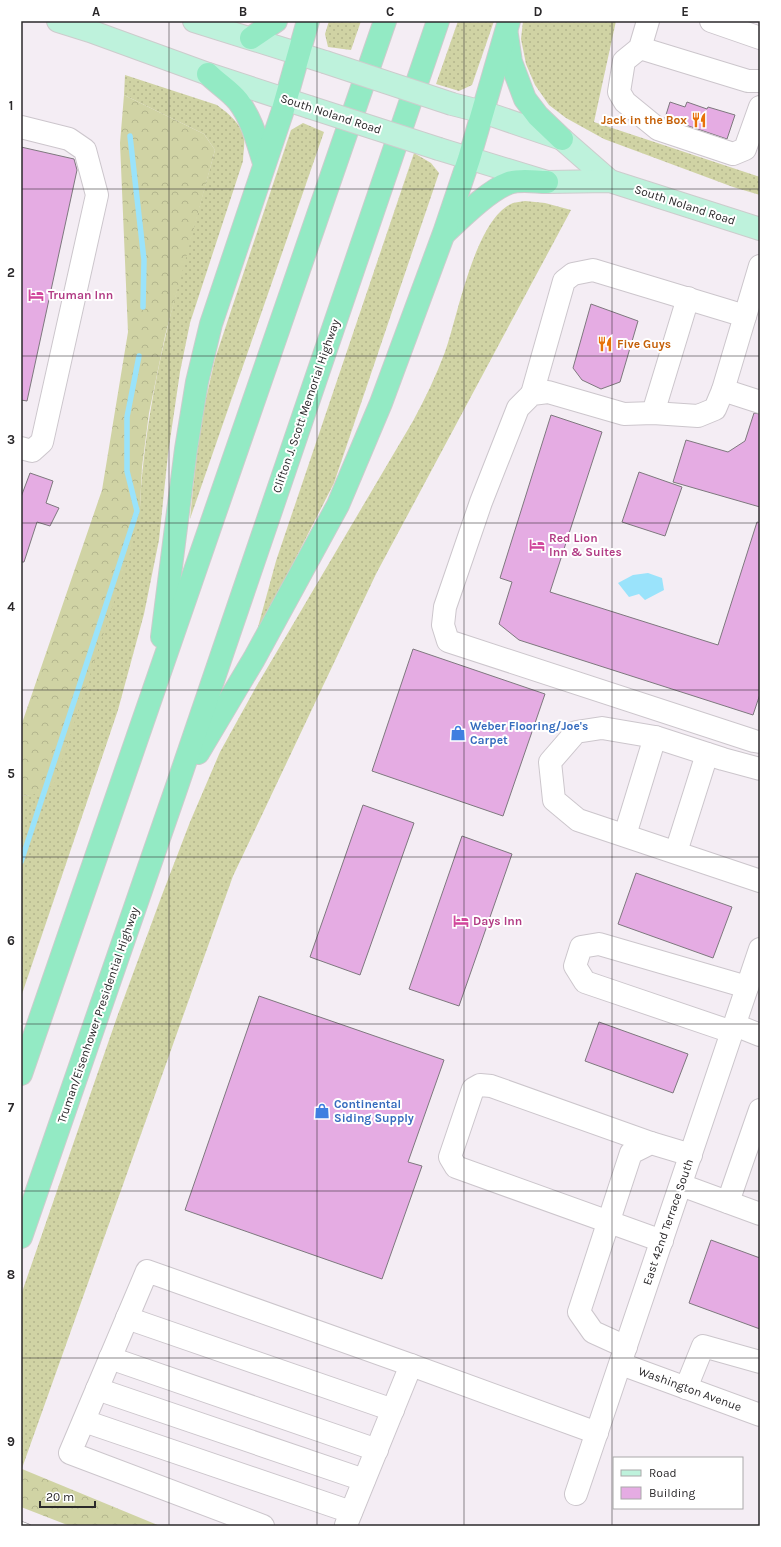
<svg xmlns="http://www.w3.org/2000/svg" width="781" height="1547" font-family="Karla,sans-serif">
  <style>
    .grass { fill: url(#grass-dots) }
    .forest { fill: url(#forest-crowns) }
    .water { fill: #9ae3fb }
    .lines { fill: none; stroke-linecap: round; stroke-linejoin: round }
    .stream { stroke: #9ae3fb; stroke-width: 5.5 }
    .building { fill: #e5ace3; stroke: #7e787e }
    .minor-casing { stroke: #ccc6cc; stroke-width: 24 }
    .major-casing { stroke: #ccc; stroke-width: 24 }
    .highway-casing { stroke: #ccc; stroke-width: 24 }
    .minor { stroke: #fff; stroke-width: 22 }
    .major { stroke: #bef2dc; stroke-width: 22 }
    .highway { stroke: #93eac4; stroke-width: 22 }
    .rail-casing { stroke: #8e898e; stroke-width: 4.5 }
    .rail { stroke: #fff; stroke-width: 3; stroke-dasharray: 9; stroke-linecap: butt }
    .major-bridge-casing { stroke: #ccc; stroke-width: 24; stroke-linecap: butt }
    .major-bridge { stroke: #bef2dc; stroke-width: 22 }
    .grid { fill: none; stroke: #2b292b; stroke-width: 1; stroke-opacity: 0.55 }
    .labels { text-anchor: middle; stroke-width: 4; stroke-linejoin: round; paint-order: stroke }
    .street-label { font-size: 12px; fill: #2b292b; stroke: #fff }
    .food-label { font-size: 12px; font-weight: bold; fill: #c56008; stroke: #fff; text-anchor: end }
    .hotel-label { font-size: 12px; font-weight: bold; fill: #b23c85; stroke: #fff; text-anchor: start }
    .shop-label { font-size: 12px; font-weight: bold; fill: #366cbe; stroke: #fff; text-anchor: start }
    .neatline { fill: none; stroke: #2b292b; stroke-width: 1.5 }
    .grid-label { font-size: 13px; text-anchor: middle; font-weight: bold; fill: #2b292b }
  </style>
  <defs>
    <pattern id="grass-dots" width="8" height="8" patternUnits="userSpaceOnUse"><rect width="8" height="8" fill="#d0d3a4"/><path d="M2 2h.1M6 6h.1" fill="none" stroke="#b3b58d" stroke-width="1.8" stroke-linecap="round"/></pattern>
    <pattern id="forest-crowns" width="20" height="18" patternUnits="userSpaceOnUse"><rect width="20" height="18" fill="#d0d3a4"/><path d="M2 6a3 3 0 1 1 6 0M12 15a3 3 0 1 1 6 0" fill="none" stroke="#b3b58d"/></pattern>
  </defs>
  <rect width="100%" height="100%" fill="#f4edf4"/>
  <!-- grass -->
  <g class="grass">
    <path d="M329,21H361L351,50L328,47L325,34Z"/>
    <path d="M458,21H494L472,85L459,91L436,84Z"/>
    <path d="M523,21H616L594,122L760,177V195L733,187L604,139L566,118L549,105L535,85L526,64L521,39Z"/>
    <path d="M125,75L217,105C229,114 241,123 244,139C245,145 243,154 243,161L190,323L180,372L168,454L159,540L144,614L118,710L21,997V795L30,796L140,507C146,384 183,268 215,150L204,134L124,95Z"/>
    <path d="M303,123L324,132L190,519L193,488L200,425L215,359L291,130Z"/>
    <path d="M414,153L431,163L439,173L334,483L255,638L276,561Z"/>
    <path d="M525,201L545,203L571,210L376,574L233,876L21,1471V1295L117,1017L162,895L190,822L220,752L256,687L413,421C425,399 436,376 445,352C458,316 475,218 513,203C516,202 521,202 525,201Z"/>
  </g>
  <!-- forest -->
  <g class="forest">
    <path d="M124,95L204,134L215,150L165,336L149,413L142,467L140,507L130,553L54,785L30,796L21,795V726L102,490L128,332L120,143Z"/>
    <path d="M22,1469L160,1526H70L21,1507Z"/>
  </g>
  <!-- water -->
  <path class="water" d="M648,573L662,578L664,590L645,600L639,594L629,597L618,583L633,575Z"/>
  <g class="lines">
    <!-- stream -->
    <g class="stream">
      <path d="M130,136L144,260L143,307"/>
      <path d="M21,862L137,511L127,471V417L139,356"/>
    </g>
  </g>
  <!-- building -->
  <g class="building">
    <path d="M670,102L685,107L687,102L707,109L708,107L735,115L727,139L665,118Z"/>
    <path d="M21,147L74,159L77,170L27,401L21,400Z"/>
    <path d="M591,304L638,321L620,382L601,389L582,380L573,368Z"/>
    <path d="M754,413L760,414V507L673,482L686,440L728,452L745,441Z"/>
    <path d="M551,415L602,432L550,592L718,645L757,522L760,523V694L753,715L519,640L499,624L512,582L500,578Z"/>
    <path d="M639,472L682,487L665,536L622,522Z"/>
    <path d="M30,473L53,481L46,503L59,508L50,526L37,522L24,562H21V497Z"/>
    <path d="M413,649L545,694L503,816L372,771Z"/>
    <path d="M363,805L414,823L360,975L310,957Z"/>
    <path d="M462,836L512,854L459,1006L409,989Z"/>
    <path d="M636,873L732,907L713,958L618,924Z"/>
    <path d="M259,996L444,1060L408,1162L422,1166L382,1279L185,1210Z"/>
    <path d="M599,1022L688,1054L673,1093L585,1061Z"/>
    <path d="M711,1240L760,1258V1329L689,1303Z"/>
  </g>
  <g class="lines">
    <defs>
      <g id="minor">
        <path d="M648,21L640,48L624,61L619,92L625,102L658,129L733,154L745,149L760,107"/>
        <path d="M711,21L760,38"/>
        <path d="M640,48L748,81H760"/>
        <path d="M21,127L69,139L85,150L97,195L42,442L32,451L21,448"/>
        <path d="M723,390L760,266"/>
        <path d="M532,394L564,281L573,274L593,270L745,316"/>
        <path d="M760,402L723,390L715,409L698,416L653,413L624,414L548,392L532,394L518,408L481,502L445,607L443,625L448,641L754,741L760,742"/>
        <path d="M653,413L688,298"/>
        <path d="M760,769L723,759L655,737L602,728L576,732L550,762L554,800L578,820L760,881"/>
        <path d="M625,835L655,737"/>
        <path d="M676,852L707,754"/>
        <path d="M735,1025L760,1035"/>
        <path d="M732,1032L585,982L575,966L581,947L599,944L747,987"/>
        <path d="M651,1143L491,1086L480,1085L473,1089L450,1157L456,1167L662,1241"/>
        <path d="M681,1185L760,1214"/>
        <path d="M728,1202L760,1110"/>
        <path d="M127,1318L393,1410"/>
        <path d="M626,1347L593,1332L579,1312L631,1153L651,1143L691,1155"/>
        <path d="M110,1358L377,1450"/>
        <path d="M621,1364L760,1415"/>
        <path d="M686,1388L703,1346L760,1362"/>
        <path d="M97,1389L364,1480"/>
        <path d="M84,1421L351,1512"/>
        <path d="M576,1494L760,949"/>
        <path d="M346,1525L411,1365"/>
        <path d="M263,1526L70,1453L147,1271L411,1365L597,1433"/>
      </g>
      <g id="major">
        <path d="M58,21L90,31L208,74L309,107"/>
        <path d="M194,21L325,62"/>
        <path d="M452,104L483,112L562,139L610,181"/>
        <path d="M439,149L547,182L610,181L760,229"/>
      </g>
      <g id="highway">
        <path d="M507,35L511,62L525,99L538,116L562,139"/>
        <path d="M251,38L276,21"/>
        <path d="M208,74C217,83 230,91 238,101C252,119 257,141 264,163"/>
        <path d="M445,233C461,218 489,190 509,183C520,179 535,182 547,182"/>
        <path d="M162,637L186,449L197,382L211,324L282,113L308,21"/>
        <path d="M198,753L254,659L338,505L381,403L444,233L469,159L509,21"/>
        <path d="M21,1074L385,21"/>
        <path d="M21,1237L175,792L438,21"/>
      </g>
    </defs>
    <!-- minor casing -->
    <use href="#minor" class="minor-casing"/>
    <!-- major casing -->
    <use href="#major" class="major-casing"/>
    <!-- highway casing -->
    <use href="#highway" class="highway-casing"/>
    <!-- minor -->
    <use href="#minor" class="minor"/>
    <!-- major -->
    <use href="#major" class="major"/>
    <!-- highway -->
    <use href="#highway" class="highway"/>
    <defs>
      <path id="rail" d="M21,1523L29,1526"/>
    </defs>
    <!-- rail casing -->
    <use href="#rail" class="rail-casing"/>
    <!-- rail -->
    <use href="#rail" class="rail"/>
    <defs>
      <g id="major-bridge">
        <path d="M325,62L452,104"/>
        <path d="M309,107L439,149"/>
      </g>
    </defs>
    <!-- major-bridge casing -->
    <use href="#major-bridge" class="major-bridge-casing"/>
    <!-- major-bridge -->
    <use href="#major-bridge" class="major-bridge"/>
  </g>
  <!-- grid -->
  <path class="grid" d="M169,21V1526M317,21V1526M464,21V1526M612,21V1526M21,189H760M21,356H760M21,523H760M21,690H760M21,857H760M21,1024H760M21,1191H760M21,1358H760"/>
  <!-- icons -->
  <defs>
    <symbol id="restaurant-bare" viewBox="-9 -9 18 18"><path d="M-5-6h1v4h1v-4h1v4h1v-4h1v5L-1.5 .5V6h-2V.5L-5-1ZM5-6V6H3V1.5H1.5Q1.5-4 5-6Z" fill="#e8710a" stroke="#fff" stroke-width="2.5" paint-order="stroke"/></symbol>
    <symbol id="hotel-bare" viewBox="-9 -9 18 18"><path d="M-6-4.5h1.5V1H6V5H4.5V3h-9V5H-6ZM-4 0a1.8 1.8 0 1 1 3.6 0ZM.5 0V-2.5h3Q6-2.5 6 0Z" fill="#d1479c" stroke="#fff" stroke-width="2.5" paint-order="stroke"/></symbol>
    <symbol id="shop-bare" viewBox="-9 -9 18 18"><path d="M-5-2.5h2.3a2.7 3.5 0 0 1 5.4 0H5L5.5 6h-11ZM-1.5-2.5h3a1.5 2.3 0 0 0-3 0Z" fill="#3f7fe0" stroke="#fff" stroke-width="2.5" paint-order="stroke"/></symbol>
  </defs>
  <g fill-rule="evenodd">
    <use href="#restaurant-bare" x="688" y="109" width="22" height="22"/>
    <use href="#hotel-bare" x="25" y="284" width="22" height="22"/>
    <use href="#restaurant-bare" x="594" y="333" width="22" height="22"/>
    <use href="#hotel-bare" x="526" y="534" width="22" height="22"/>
    <use href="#shop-bare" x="447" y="722" width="22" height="22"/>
    <use href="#hotel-bare" x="450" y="910" width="22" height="22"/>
    <use href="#shop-bare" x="311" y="1100" width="22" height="22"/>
  </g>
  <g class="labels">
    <!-- street labels -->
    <g class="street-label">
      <text transform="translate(331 114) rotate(18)" y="4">South Noland Road</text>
      <text transform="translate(685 205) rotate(18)" y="4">South Noland Road</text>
      <text transform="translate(306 406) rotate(-71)" y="4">Clifton J. Scott Memorial Highway</text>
      <text transform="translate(98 1015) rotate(-71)" y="4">Truman/Eisenhower Presidential Highway</text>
      <text transform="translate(668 1222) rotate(-71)" y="4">East 42nd Terrace South</text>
      <text transform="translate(690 1389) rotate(20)" y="4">Washington Avenue</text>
    </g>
    <!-- food labels -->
    <g class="food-label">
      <text x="687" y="124">Jack in the Box</text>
      <text x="617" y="348" text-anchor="start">Five Guys</text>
    </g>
    <!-- hotel labels -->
    <g class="hotel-label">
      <text x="48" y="299">Truman Inn</text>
      <text x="549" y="542">Red Lion<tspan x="549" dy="14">Inn &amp; Suites</tspan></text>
      <text x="473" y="925">Days Inn</text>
    </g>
    <!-- shop labels -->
    <g class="shop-label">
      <text x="470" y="730">Weber Flooring/Joe's<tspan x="470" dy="14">Carpet</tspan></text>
      <text x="334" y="1108">Continental<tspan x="334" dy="14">Siding Supply</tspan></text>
    </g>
  </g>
  <!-- border -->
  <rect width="781" height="1547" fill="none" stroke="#ffffff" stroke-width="44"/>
  <!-- legend -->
  <rect x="613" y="1457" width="130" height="52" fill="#ffffff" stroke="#aaa9aa"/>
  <rect x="621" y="1470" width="20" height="6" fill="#bef2dc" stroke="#aaa9aa"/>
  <text x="649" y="1477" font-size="12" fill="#2b292b">Road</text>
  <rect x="621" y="1487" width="20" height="12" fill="#e5ace3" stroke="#aaa9aa"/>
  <text x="649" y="1497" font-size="12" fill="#2b292b">Building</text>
  <!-- scale -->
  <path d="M40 1501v6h55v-6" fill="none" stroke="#2b292b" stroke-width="2"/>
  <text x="46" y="1501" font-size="12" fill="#2b292b" stroke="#ffffff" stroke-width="3" paint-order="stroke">20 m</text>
  <rect x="22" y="22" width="737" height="1503" class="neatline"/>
  <g class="grid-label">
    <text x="96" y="16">A</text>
    <text x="243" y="16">B</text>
    <text x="390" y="16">C</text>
    <text x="538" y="16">D</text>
    <text x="685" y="16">E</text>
    <text x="11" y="110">1</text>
    <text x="11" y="277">2</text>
    <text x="11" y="444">3</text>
    <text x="11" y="611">4</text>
    <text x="11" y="778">5</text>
    <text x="11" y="945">6</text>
    <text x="11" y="1112">7</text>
    <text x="11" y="1279">8</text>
    <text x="11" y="1446">9</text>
  </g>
</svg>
